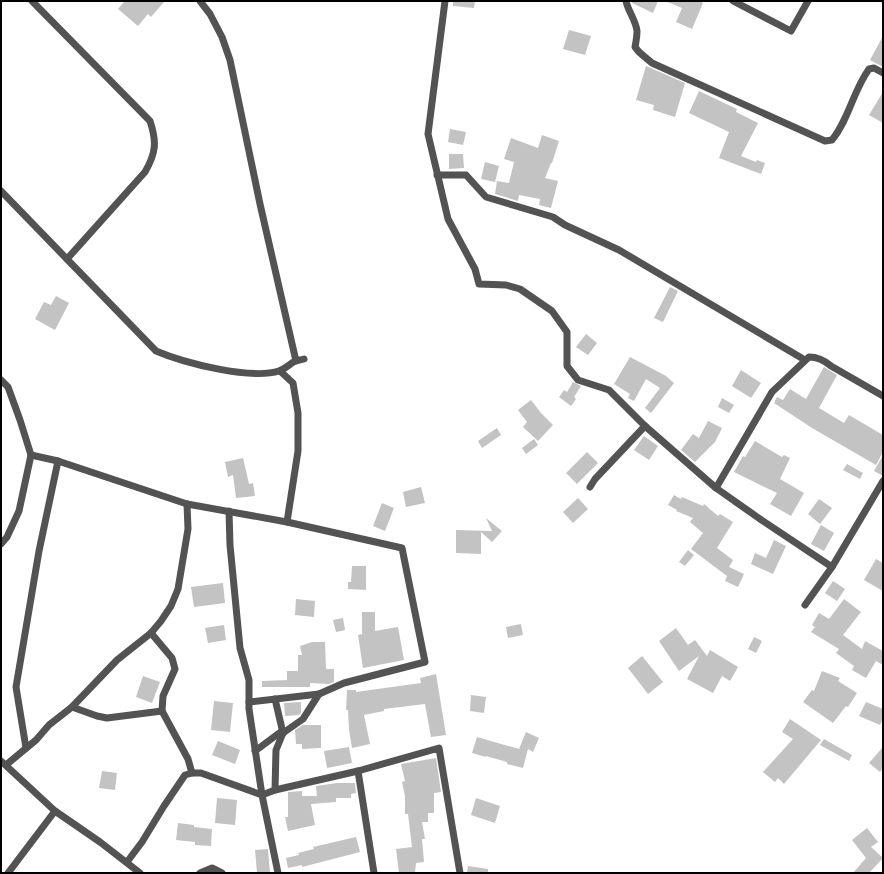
<svg xmlns="http://www.w3.org/2000/svg" width="884" height="874" font-family="Overpass,sans-serif">
  <style>
    .building { fill: #c3c3c3 }
    .lines { fill: none; stroke-linecap: round; stroke-linejoin: round }
    .street { stroke: #535353; stroke-width: 7 }
  </style>
  <rect width="100%" height="100%" fill="#fff"/>
  <!-- building -->
  <g class="building">
    <path d="M125,1H165L151,17L148,14L138,26L118,9Z"/>
    <path d="M453,1H475L474,8L453,6Z"/>
    <path d="M631,1H658L653,13L632,3Z"/>
    <path d="M665,1H700L703,3L692,29L676,22L682,8Z"/>
    <path d="M569,30L591,36L585,55L563,49Z"/>
    <path d="M883,36V67L870,60Z"/>
    <path d="M646,66L685,83L675,117L653,110L654,105L636,100Z"/>
    <path d="M699,91L737,109L736,112L758,123L741,156L756,162L757,160L765,163L761,174L719,158L729,132L689,113Z"/>
    <path d="M883,92V123L869,115Z"/>
    <path d="M450,129L466,132L463,145L448,142Z"/>
    <path d="M542,135L559,141L552,163H551L545,178L558,181L551,208L539,205L540,199L519,195L518,201L495,194L497,181L509,183L514,162L504,159L511,138L538,148Z"/>
    <path d="M449,154H463L464,168L449,169Z"/>
    <path d="M485,162L499,166L495,182L481,179Z"/>
    <path d="M670,287L678,291L663,322L654,318Z"/>
    <path d="M56,296L69,303L55,330L35,319L44,302L51,305Z"/>
    <path d="M586,334L597,343L588,355L576,347Z"/>
    <path d="M630,357L666,376L674,383L651,413L645,408L660,388L646,379L634,401L628,398L630,394L614,384Z"/>
    <path d="M824,367L837,375L819,408L844,423L849,415L883,435V452L876,465L812,428L774,403L777,397L783,400L790,389L806,399Z"/>
    <path d="M741,370L761,383L751,398L732,386Z"/>
    <path d="M573,382L581,386L574,397L576,399L571,406L559,397L564,390L567,392Z"/>
    <path d="M722,398L734,405L729,413L718,407Z"/>
    <path d="M531,400L541,413L553,425L538,441L523,427L527,422L518,410Z"/>
    <path d="M708,421L722,428L715,442L695,462L681,450L693,434L699,438Z"/>
    <path d="M497,428L501,435L482,448L478,441Z"/>
    <path d="M644,436L658,446L649,460L634,450Z"/>
    <path d="M534,439L538,445L526,454L522,448Z"/>
    <path d="M755,441L782,457L784,455L790,458L780,479L804,493L791,516L770,504L777,493L734,472L743,456L745,457Z"/>
    <path d="M587,452L598,463L577,484L566,473Z"/>
    <path d="M883,455V476L874,471Z"/>
    <path d="M243,458L249,484L253,483L255,496L236,498L233,475L228,477L225,462Z"/>
    <path d="M847,464L863,473L860,479L843,470Z"/>
    <path d="M421,487L425,503L406,507L403,492Z"/>
    <path d="M674,495L681,499L682,497L703,506L704,504L718,516L720,514L733,522L717,548L733,560L729,567L744,574L738,587L725,581L727,576L691,549L703,533L690,522L693,518L676,511L677,510L668,505Z"/>
    <path d="M578,498L588,509L573,523L563,512Z"/>
    <path d="M819,499L832,508L820,524L808,514Z"/>
    <path d="M382,503L394,508L385,531L373,526Z"/>
    <path d="M486,518L502,531L492,542L481,532V554L456,553V530L492,531Z"/>
    <path d="M821,525L834,533L824,551L811,544Z"/>
    <path d="M774,540L786,546L773,574L751,564L755,553L766,558Z"/>
    <path d="M688,550L694,555L685,566L679,562Z"/>
    <path d="M876,559L883,563V591L864,580Z"/>
    <path d="M352,566H366V590L348,589V582H351Z"/>
    <path d="M833,581L845,589L837,601L825,593Z"/>
    <path d="M223,583L225,603L194,607L191,587Z"/>
    <path d="M296,599L315,601L314,617L295,615Z"/>
    <path d="M844,599L861,612L843,635L862,649L865,641L883,651V665L876,661L866,678L852,670L854,666L836,653L839,649L811,632L815,627L812,625L819,613L829,619Z"/>
    <path d="M362,612H375V631L398,627L404,660L363,668L358,635L362,634Z"/>
    <path d="M343,618L345,630L336,632L333,620Z"/>
    <path d="M521,624L523,635L508,638L506,627Z"/>
    <path d="M224,625L226,640L208,643L205,628Z"/>
    <path d="M676,628L688,645L695,640L707,656L710,650L738,667L730,681L722,676L713,693L687,679L699,656L679,671L659,641Z"/>
    <path d="M754,637L762,641L756,653L748,649Z"/>
    <path d="M312,642H325L326,669H334V682L329,684L310,683V687H262V681L287,680V671H298V655H302L300,646Z"/>
    <path d="M642,656L663,682L648,694L628,668Z"/>
    <path d="M822,671L840,678L838,681L857,693L848,707L846,706L833,723L803,702L812,690L814,691Z"/>
    <path d="M436,674L446,735L431,737L425,704L384,709V711L364,715L370,744L352,748L349,730L348,710H346L347,690H356V692L421,683L420,678Z"/>
    <path d="M143,676L160,682L152,703L136,697Z"/>
    <path d="M471,695L486,697L484,713L470,711Z"/>
    <path d="M214,701L233,703L230,732L211,730Z"/>
    <path d="M301,702V713L299,715L285,716L284,703Z"/>
    <path d="M866,702L883,709V719L880,725L859,716Z"/>
    <path d="M790,719L821,740L784,784L778,778L775,782L763,772L793,739L782,732Z"/>
    <path d="M303,725H321V748L302,749V744H296L295,730Z"/>
    <path d="M526,732L539,738L533,752L528,749L523,768L507,764V762L486,756V757L472,753L477,737L519,749Z"/>
    <path d="M824,739L852,755L849,761L820,745Z"/>
    <path d="M218,741L240,750L235,764L212,755Z"/>
    <path d="M349,747L352,763L327,768L324,751Z"/>
    <path d="M883,747V768L880,772L869,763Z"/>
    <path d="M436,758L441,792L434,793V813H428V822H422L425,839H422L424,862L416,863L415,873H399L396,849L412,847L408,814H405V796L402,782L405,781L401,764Z"/>
    <path d="M102,771L117,773L115,790L99,788Z"/>
    <path d="M337,783H355L356,793L351,794V798H336V802L311,804L315,825L288,831L285,817H288V792L302,791V796H317L316,786Z"/>
    <path d="M217,798L237,800L235,825L215,823Z"/>
    <path d="M476,798L500,806L495,823L471,815Z"/>
    <path d="M178,823L194,825V827L212,829L211,846L195,845V842L176,840Z"/>
    <path d="M867,828L878,842L871,847L883,858L869,873H853L866,858L852,840Z"/>
    <path d="M356,837L360,852L302,867V865L288,868L286,858L299,855L298,853L314,849L313,847Z"/>
    <path d="M268,849L270,873H257L255,850Z"/>
    <path d="M468,866L488,869V873H467Z"/>
  </g>
  <g class="lines">
    <!-- street -->
    <g class="street">
      <path d="M32,1L150,121C157,142 156,153 145,172L67,259"/>
      <path d="M200,1L210,14L222,37L230,60L260,204L296,361"/>
      <path d="M445,1L428,134L448,219L475,269L479,284L506,285L520,289L552,311L567,332V366L578,380L609,390L645,426L716,488L760,519L832,567"/>
      <path d="M626,1C628,11 636,21 637,31C637,36 636,42 635,47L639,52L652,63L825,141L832,140C849,119 853,91 869,69L874,68L883,73"/>
      <path d="M733,1L791,31L808,1"/>
      <path d="M437,175H466L486,197L553,217L565,225L619,250L805,360"/>
      <path d="M1,191L156,351C184,363 251,380 279,371C285,369 290,364 295,361C298,360 301,360 304,359"/>
      <path d="M280,371L293,383L298,413V451L287,522"/>
      <path d="M1,380L8,387L20,420L31,455L19,511L7,537L1,544"/>
      <path d="M31,455L58,461L187,504L287,522L402,548L425,662L344,683L319,694L303,719L283,733L276,750L275,790"/>
      <path d="M590,487L595,479L645,426"/>
      <path d="M716,488L772,392L809,357C818,357 824,360 831,366L883,396"/>
      <path d="M229,511L230,545L240,648L249,680V709L262,795L278,873"/>
      <path d="M805,605L832,567L883,481"/>
      <path d="M151,633L172,658L175,669L163,696L162,711L188,759L192,773"/>
      <path d="M275,699L283,733"/>
      <path d="M249,702L319,694"/>
      <path d="M72,707L97,716L107,718L162,711"/>
      <path d="M26,748L16,687L39,551L58,461"/>
      <path d="M255,751L282,731"/>
      <path d="M1,761L55,811L100,842L140,873"/>
      <path d="M6,765L36,740L49,725L72,707L117,660L151,633L161,621L171,606L178,589L188,529L187,504"/>
      <path d="M358,771L374,873"/>
      <path d="M127,862L142,842L164,806L185,775L192,773H201L262,795L275,790L358,771L439,748L460,873"/>
      <path d="M8,873L55,811"/>
      <path d="M200,873L212,868L222,873"/>
    </g>
  </g>
  <!-- border -->
  <rect width="884" height="874" fill="none" stroke="#000000" stroke-width="4"/>
</svg>
